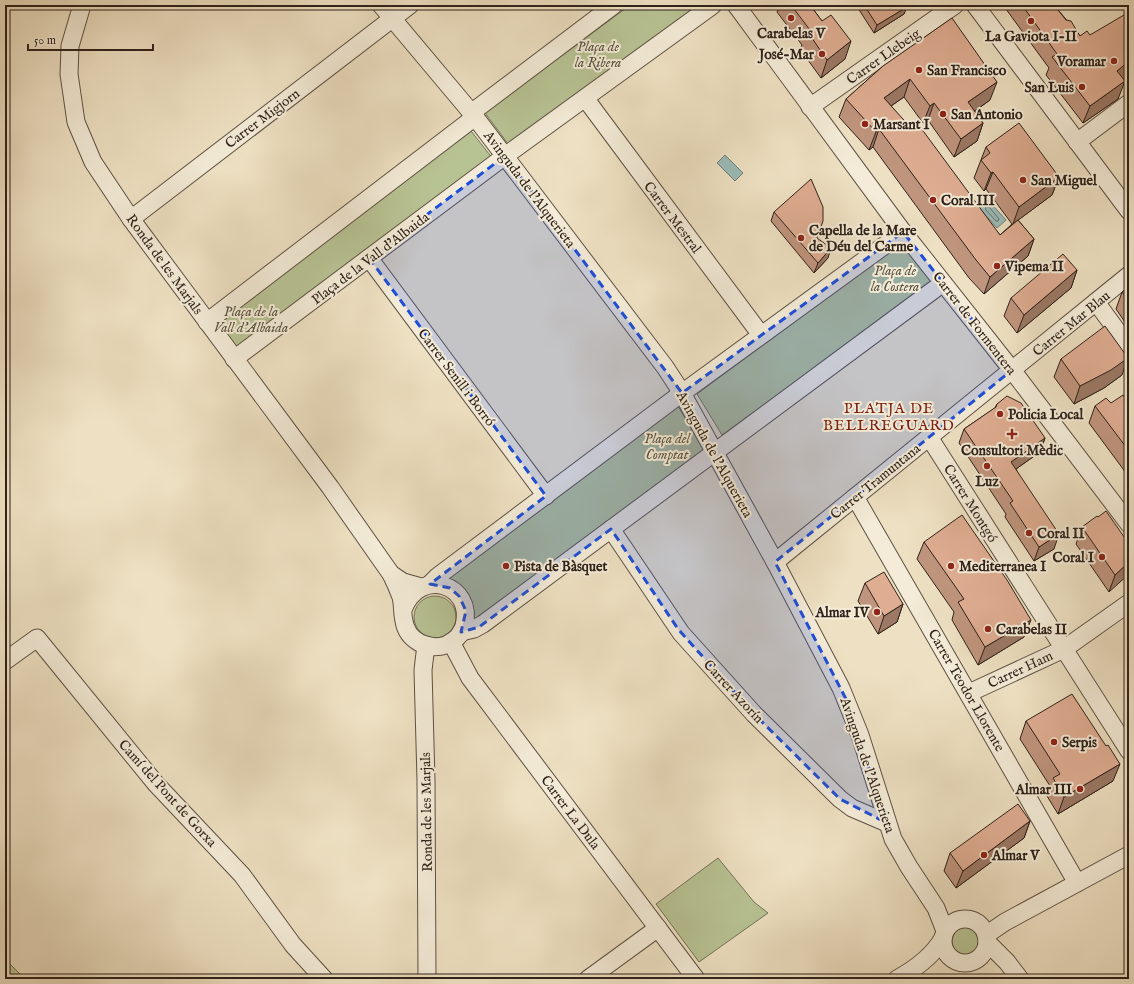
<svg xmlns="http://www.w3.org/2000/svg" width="1134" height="984" font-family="'IM FELL English',serif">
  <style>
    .green { fill: #b8c394; stroke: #737257 }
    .water { fill: #9abcb9; stroke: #6f7e79 }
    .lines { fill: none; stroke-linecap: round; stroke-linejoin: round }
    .shore { stroke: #646e6a; stroke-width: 1 }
    .minor-casing { stroke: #5e5144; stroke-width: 19 }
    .minor { stroke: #f4ecd8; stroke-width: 17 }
    .wall { fill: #c0957e; stroke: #2e211a }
    .shaded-wall { fill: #9c7966; stroke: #2e211a }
    .building { fill: #dfad92; stroke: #2e211a }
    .marked { fill: #1d4ed8; fill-opacity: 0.2; stroke: #1d4ed8; stroke-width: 3; stroke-dasharray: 8 5; stroke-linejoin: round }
    .poi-dot { fill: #8f2418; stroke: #f4ecd8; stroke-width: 1.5 }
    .labels { text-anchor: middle; stroke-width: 4; stroke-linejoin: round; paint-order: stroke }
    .poi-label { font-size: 14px; font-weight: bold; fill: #2e211a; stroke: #f4ecd8; text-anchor: start }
    .park-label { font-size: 14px; font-style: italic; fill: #57523f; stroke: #f4ecd8 }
    .street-label { font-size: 14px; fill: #2e211a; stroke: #f4ecd8 }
    .neighbourhood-label { font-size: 15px; letter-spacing: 1px; fill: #7a1f14; stroke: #f4ecd8 }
  </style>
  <rect width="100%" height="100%" fill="#eee1c3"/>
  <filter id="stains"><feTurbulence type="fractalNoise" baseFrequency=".005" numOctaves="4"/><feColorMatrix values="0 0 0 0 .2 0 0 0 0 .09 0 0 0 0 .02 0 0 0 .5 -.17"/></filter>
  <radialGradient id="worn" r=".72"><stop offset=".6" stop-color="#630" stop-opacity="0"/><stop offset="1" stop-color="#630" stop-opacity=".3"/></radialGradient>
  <!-- green -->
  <g class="green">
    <path d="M630,5H699L509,145L485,113Z"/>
    <path d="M471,131L493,159L239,350L218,321Z"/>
    <path d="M901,243L932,283L722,435L697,394Z"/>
    <path d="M678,406L704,450L473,622L445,580Z"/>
    <circle cx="435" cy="617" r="21"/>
    <path d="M718,858L754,902L768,913L699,962L656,904Z"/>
    <circle cx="966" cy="941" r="14"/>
    <path d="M5,959L25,979H5Z"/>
  </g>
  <!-- water -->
  <g class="water">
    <path d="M725,155L743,173L735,181L717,163Z"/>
    <path d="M988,200L1006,220L997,228L979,208Z"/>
  </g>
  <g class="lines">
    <!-- shore -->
    <path class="shore" d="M986,207H989L999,219L998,221H996L986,210Z"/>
    <defs>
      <g id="minor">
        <path d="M82,5L70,46L69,74L76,122L93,162L131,219L330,487L391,574"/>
        <path d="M381,5L475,117L665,367L682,393L775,562L841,688L860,735L893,839L909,867L936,908L945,931"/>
        <path d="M736,5L903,232L1012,370L1129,524"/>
        <path d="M975,5L1129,211"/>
        <path d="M585,98L761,335"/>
        <path d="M810,107L955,5"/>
        <path d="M471,113L614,5"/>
        <path d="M1077,142L1129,103"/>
        <path d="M131,219L410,5"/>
        <path d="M369,258L546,496"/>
        <path d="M1096,302L1129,347"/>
        <path d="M207,322L475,117"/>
        <path d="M234,359L505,156L713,5"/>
        <path d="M929,437L1129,751"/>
        <path d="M855,497L1077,883"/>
        <path d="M611,529L681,633L754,714L840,799L852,808L887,823"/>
        <path d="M775,562L1129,275"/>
        <path d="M430,584L438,576L682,393L903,232"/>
        <path d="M403,610C419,566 475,584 464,626C462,634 454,642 446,645C427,651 407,640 404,621C402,613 403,605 401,597C398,589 395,582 391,574L403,582L421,587"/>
        <path d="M461,632L474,629L483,624L943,283"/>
        <path d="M451,642L470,678L696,979"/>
        <path d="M426,645L423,670L426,780L427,979"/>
        <path d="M5,661L37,638L156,784L242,875L293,945L324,979"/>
        <path d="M969,693L1064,649L1129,603"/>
        <circle cx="965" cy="941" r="22"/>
        <path d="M986,935L1005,922L1129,855"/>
        <path d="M987,942L1007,962L1020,979"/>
        <path d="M588,979L658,928"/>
        <path d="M897,979C915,969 933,956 943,938"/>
      </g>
    </defs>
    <!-- minor casing -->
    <use href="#minor" class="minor-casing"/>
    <!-- minor -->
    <use href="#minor" class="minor"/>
  </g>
  <!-- wall -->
  <g class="wall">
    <path d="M780,5H810L822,21L845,59L821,78L800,49L802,45L777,12Z"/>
    <path d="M856,5H906L904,14L874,33Z"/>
    <path d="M1003,5H1054L1080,36L1123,79L1118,99L1083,123L1046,75L1049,68Z"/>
    <path d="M883,66L990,100L975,111L983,123L977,141L954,157L928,120L923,123L904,97L891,106L1000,235L1012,224L986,189L984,191L974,178L986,147L1059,177L1052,195L1018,220L1034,239L1028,256L984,294L969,278L873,147L869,150L839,117L846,99Z"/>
    <path d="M774,212L817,238L828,258L814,273L771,221Z"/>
    <path d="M1077,270L1071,288L1017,333L1004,316L1011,298Z"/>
    <path d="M1129,287V328L1116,309L1122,292Z"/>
    <path d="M1061,359L1122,375L1104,388L1074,404L1054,377Z"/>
    <path d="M1129,400V477L1089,423L1095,406L1127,401Z"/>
    <path d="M997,404L1045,438L1040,452L1016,469L1054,549L1034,561L1005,517L1006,514L959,443L964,429L995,408Z"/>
    <path d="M1098,517L1129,544L1109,592L1076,544L1082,527Z"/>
    <path d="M924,542L1024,637L978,665L952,620L954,612L917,559Z"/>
    <path d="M865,583L903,604L897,622L878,634L858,601Z"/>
    <path d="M1026,721L1113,781L1058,814L1047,796L1050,786L1020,739Z"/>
    <path d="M1030,821L1024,838L956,888L944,871L950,853Z"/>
  </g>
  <!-- shaded-wall -->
  <g class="shaded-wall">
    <path d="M907,7L904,14L874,33L877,25Z"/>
    <path d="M851,41L845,59L821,78L827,60Z"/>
    <path d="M1129,61V74L1111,89L1117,71Z"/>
    <path d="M910,79L904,97L878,115L884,98Z"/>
    <path d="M1125,81L1118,99L1083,123L1090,106Z"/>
    <path d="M997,82L990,100L962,120L968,102Z"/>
    <path d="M934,103L928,120L923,123L930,106Z"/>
    <path d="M983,123L977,141L954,157L961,139Z"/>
    <path d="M879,129L873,147L869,150L876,132Z"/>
    <path d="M993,172L986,189L984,191L991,173Z"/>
    <path d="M1059,177L1052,195L1013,224L1019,207Z"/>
    <path d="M1034,239L1028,256L984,294L990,277Z"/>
    <path d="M831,248L828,258L814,273L818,263Z"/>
    <path d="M1077,270L1071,288L1017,333L1024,315Z"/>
    <path d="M1128,358L1122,375L1104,388L1074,404L1080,386Z"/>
    <path d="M1045,438L1040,452L1006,476L1011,462Z"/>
    <path d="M1059,534L1054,549L1034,561L1039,547Z"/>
    <path d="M1129,562V574L1109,592L1115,575Z"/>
    <path d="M903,604L897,622L878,634L884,616Z"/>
    <path d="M1031,620L1024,637L978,665L985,647Z"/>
    <path d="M1120,764L1113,781L1058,814L1064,797Z"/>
    <path d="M1030,821L1024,838L956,888L963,871Z"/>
  </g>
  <!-- building -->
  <g class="building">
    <path d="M791,5H810L822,21L831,15L851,41L827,60L807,31L810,30Z"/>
    <path d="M864,5H906L907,7L877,25Z"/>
    <path d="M1022,5H1054L1066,20L1071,21L1080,36L1087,31L1090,35L1129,12V61L1117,71L1125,81L1090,106L1052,57L1057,54Z"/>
    <path d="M952,18L997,82L968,102L983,123L961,139L934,103L930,106L910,79L884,98L912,129L918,124L1000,235L1018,220L1034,239L990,277L976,260L879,129L876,132L846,99L883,66Z"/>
    <path d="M1019,123L1059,177L1019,207L993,172L991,173L981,160L990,153L986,147Z"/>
    <path d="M811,179L823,207V221L817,238L831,248L818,263L774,212Z"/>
    <path d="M1063,254L1077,270L1024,315L1011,298Z"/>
    <path d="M1129,287V301L1122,292Z"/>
    <path d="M1105,326L1128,358L1111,370L1080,386L1061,359Z"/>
    <path d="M1123,395L1127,401L1129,400V451L1095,406L1106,398L1111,403Z"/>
    <path d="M1007,396L1021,403L1045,438L1011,462L1059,534L1039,547L1010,503L1013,501L964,429L996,407L997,404Z"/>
    <path d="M1106,511L1129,544V562L1115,575L1082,527L1097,516L1098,517Z"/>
    <path d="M962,515L1007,580L1031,620L985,647L958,602L964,599L924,542Z"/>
    <path d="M884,572L903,604L884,616L865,583Z"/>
    <path d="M1072,694L1106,746L1108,745L1120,764L1064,797L1053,778L1060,774L1026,721Z"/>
    <path d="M1018,804L1030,821L963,871L950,853Z"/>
  </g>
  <!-- marked area -->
  <path class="marked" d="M505,156L682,393L903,232L1012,370L775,562L846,699L887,823L840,799L754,714L678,629L611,529L479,627L461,632L466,611L459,596L450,588L430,584L546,496L369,258Z"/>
  <!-- markers -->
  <g class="poi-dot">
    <circle cx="791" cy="18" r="4"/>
    <circle cx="1031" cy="21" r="4"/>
    <circle cx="822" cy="54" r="4"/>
    <circle cx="1114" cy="61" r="4"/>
    <circle cx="919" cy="70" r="4"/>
    <circle cx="1082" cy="87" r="4"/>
    <circle cx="943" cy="114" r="4"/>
    <circle cx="865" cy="124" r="4"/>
    <circle cx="1023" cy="180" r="4"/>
    <circle cx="933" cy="200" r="4"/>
    <circle cx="801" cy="238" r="4"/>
    <circle cx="997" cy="266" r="4"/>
    <circle cx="1000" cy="414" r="4"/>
    <path d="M1010 428h4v4h4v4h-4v4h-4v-4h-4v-4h4z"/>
    <circle cx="987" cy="466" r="4"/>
    <circle cx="1029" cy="533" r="4"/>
    <circle cx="1102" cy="557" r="4"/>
    <circle cx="506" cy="566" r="4"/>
    <circle cx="951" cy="566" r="4"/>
    <circle cx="877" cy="612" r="4"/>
    <circle cx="988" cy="629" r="4"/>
    <circle cx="1054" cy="742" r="4"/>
    <circle cx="1080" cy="789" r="4"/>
    <circle cx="984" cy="855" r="4"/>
  </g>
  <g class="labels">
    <!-- poi labels -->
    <g class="poi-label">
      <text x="791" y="38" text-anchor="middle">Carabelas V</text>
      <text x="1031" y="41" text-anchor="middle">La Gaviota I-II</text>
      <text x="814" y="59" text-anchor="end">José-Mar</text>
      <text x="1106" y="66" text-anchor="end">Voramar</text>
      <text x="927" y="75">San Francisco</text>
      <text x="1074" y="92" text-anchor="end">San Luis</text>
      <text x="951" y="119">San Antonio</text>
      <text x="873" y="129">Marsant I</text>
      <text x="1031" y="185">San Miguel</text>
      <text x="941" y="205">Coral III</text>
      <text x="809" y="235">Capella de la Mare<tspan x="809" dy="16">de Déu del Carme</tspan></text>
      <text x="1005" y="271">Vipema II</text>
      <text x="1008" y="419">Policia Local</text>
      <text x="1012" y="455" text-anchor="middle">Consultori Mèdic</text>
      <text x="987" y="486" text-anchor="middle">Luz</text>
      <text x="1037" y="538">Coral II</text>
      <text x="1094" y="562" text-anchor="end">Coral I</text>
      <text x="514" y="571">Pista de Bàsquet</text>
      <text x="959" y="571">Mediterranea I</text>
      <text x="869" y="617" text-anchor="end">Almar IV</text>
      <text x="996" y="634">Carabelas II</text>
      <text x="1062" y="747">Serpis</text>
      <text x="1072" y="794" text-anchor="end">Almar III</text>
      <text x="992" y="860">Almar V</text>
    </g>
    <!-- park labels -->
    <g class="park-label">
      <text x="598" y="51">Plaça de<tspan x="598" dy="16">la Ribera</tspan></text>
      <text x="895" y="275">Plaça de<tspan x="895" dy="16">la Costera</tspan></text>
      <text x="251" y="316">Plaça de la<tspan x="251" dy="16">Vall d'Albaida</tspan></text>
      <text x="667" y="443">Plaça del<tspan x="667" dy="16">Comptat</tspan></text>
    </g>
    <!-- street labels -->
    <g class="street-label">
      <text transform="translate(883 56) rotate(-35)" y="5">Carrer Llebeig</text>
      <text transform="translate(262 118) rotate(-37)" y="5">Carrer Migjorn</text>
      <text transform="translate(530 189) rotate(53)" y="5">Avinguda de l’Alquerieta</text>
      <text transform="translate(673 217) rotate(53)" y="5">Carrer Mestral</text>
      <text transform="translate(370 258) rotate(-37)" y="5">Plaça de la Vall d’Albaida</text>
      <text transform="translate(165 264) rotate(54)" y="5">Ronda de les Marjals</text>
      <text transform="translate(975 323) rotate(52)" y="5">Carrer de Formentera</text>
      <text transform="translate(1071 323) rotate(-39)" y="5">Carrer Mar Blau</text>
      <text transform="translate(457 377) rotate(53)" y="5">Carrer Senill i Borró</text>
      <text transform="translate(715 454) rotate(61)" y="5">Avinguda de l’Alquerieta</text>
      <text transform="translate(875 481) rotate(-39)" y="5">Carrer Tramuntana</text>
      <text transform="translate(971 503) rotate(58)" y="5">Carrer Montgó</text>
      <text transform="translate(1020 669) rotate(-25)" y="5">Carrer Ham</text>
      <text transform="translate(967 690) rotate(60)" y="5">Carrer Teodor Llorente</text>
      <text transform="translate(734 691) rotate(47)" y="5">Carrer Azorín</text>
      <text transform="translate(868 765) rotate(71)" y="5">Avinguda de l’Alquerieta</text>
      <text transform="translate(168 793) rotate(48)" y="5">Camí del Pont de Gorxa</text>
      <text transform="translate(426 812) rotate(-91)" y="5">Ronda de les Marjals</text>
      <text transform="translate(571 812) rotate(53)" y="5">Carrer La Dula</text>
    </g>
    <!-- neighbourhood labels -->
    <g class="neighbourhood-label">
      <text x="889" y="413">PLATJA DE<tspan x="889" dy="17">BELLREGUARD</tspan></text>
    </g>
  </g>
  <!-- margin -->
  <rect width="1134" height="984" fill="none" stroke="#eee1c3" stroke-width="20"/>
  <rect x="6" y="6" width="1122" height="972" fill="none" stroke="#2e211a" stroke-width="2"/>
  <rect x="10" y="10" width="1114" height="964" fill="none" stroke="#2e211a"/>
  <!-- scale -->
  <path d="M28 44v6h125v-6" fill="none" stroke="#2e211a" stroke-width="2"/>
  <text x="34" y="44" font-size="12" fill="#2e211a" stroke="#f4ecd8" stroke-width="3" paint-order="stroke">50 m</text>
  <rect width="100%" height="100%" filter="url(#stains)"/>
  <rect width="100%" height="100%" fill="url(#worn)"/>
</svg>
